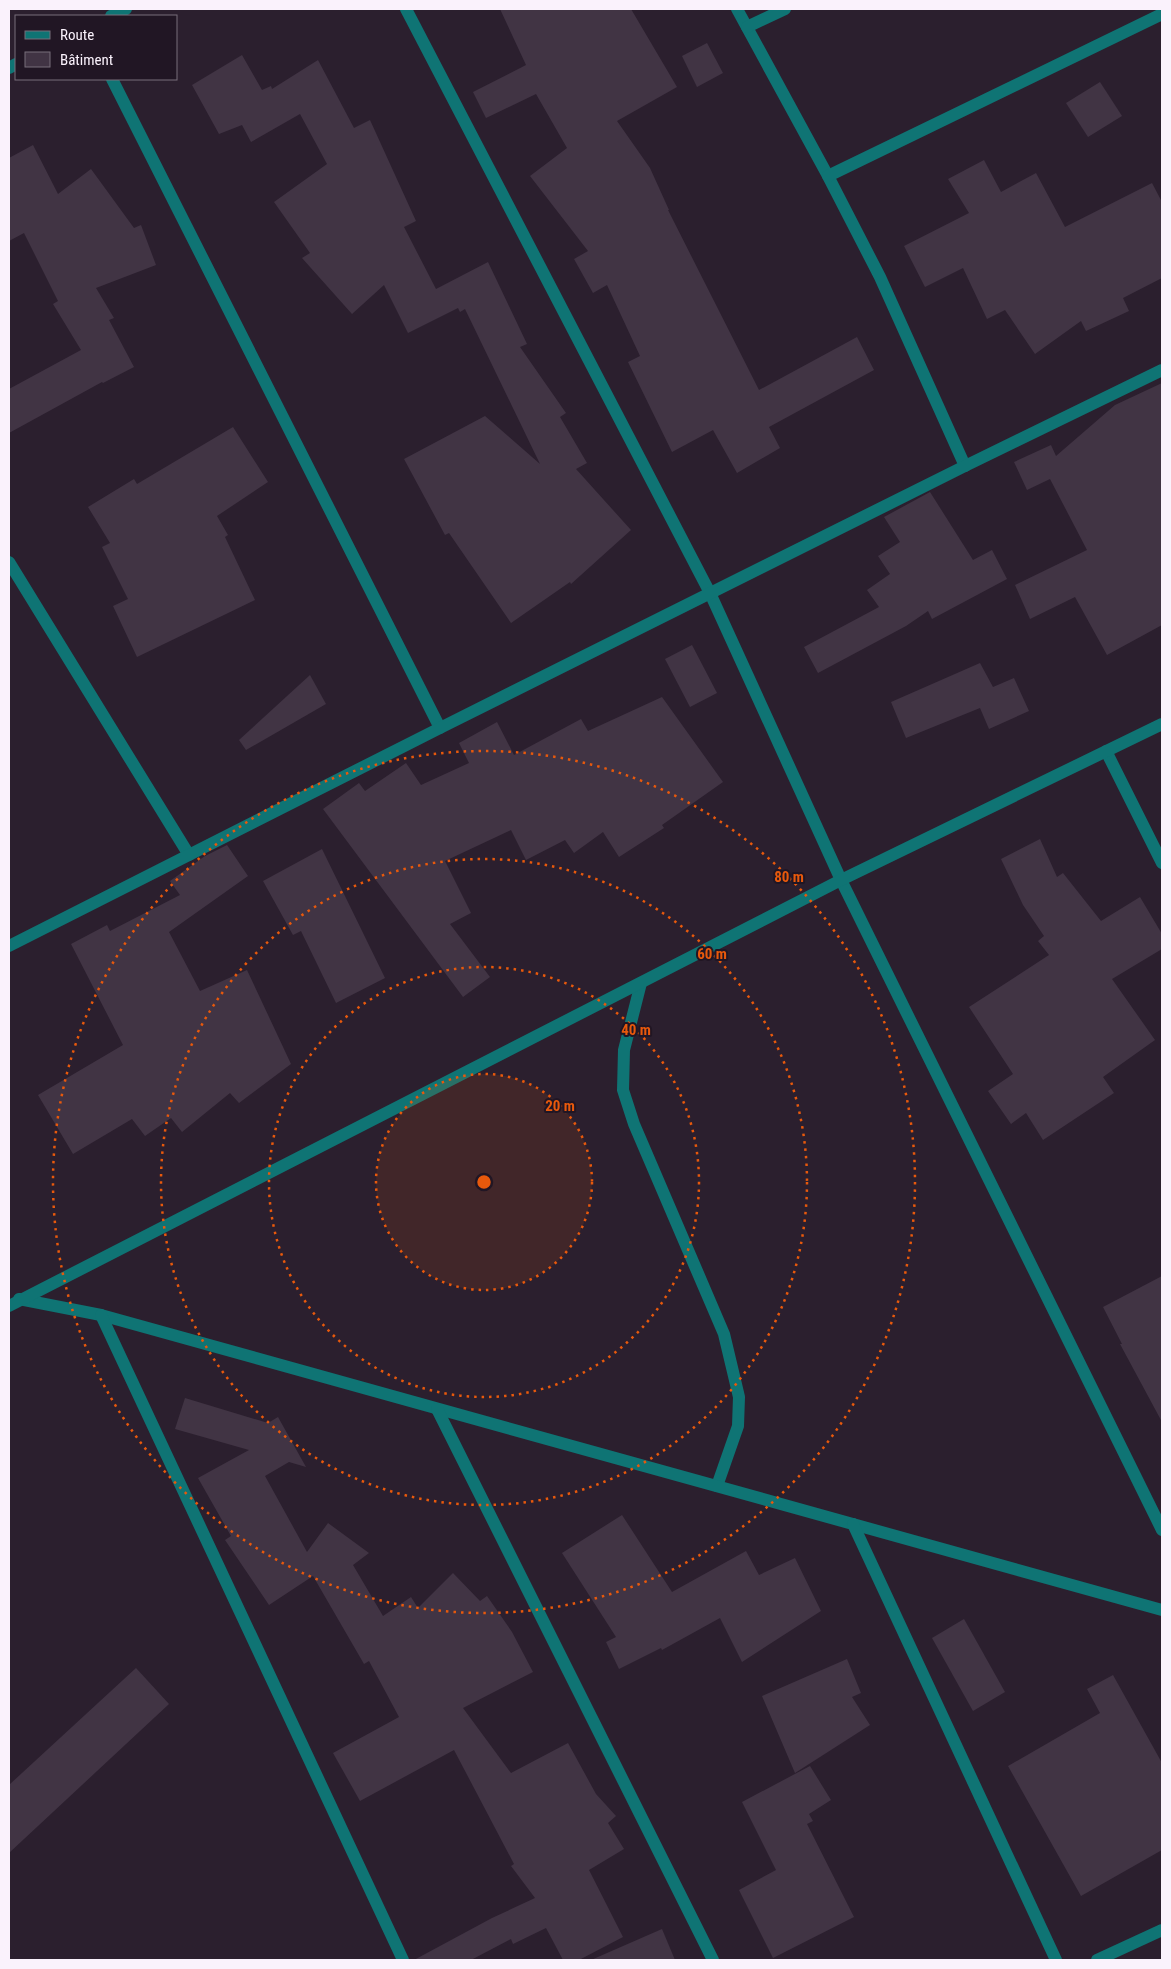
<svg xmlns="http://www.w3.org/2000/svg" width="1171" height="1969" font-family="'Roboto Condensed',sans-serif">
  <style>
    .building { fill: #413444 }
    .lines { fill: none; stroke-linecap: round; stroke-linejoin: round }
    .minor { stroke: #0f7474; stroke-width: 12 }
    .ring { fill: none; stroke: #e8590c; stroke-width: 2.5; stroke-dasharray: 2.5 5 }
    .centre { fill: #e8590c; stroke: #211624; stroke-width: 2.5 }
    .ring-label { font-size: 15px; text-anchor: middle; font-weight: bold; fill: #e8590c; stroke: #211624; stroke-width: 4; stroke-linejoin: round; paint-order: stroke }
  </style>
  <rect width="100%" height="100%" fill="#2b1f2e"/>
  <!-- building -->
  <g class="building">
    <path d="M500,9H631L677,87L617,121L650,168L669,210H668L759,390L857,337L874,370L769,427L780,448L737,473L713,430L672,452L628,362L640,356L607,285L593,293L574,259L588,251L530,176L567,148L536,94L486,118L473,92L526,65Z"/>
    <path d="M707,43L723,73L697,87L682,56Z"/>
    <path d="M242,55L262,90L271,86L272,89L318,60L354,128L370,120L416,221L404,227L436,289L488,262L527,344L520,347L566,413L560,417L587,463L576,469L631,530L571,584L570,582L511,623L449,533L445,535L404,459L485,416L540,464L465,309L460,312L458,308L408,333L384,285L352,314L302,258L310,253L274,202L327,164L300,114L251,142L242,125L219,134L192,85Z"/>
    <path d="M1100,82L1122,116L1088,137L1066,103Z"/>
    <path d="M33,145L58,194L91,169L134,228L141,225L156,265L96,288L114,318L109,320L134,367L103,383L102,382L9,433V389L81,350L53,304L58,301L24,233L9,241V158Z"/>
    <path d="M984,160L1001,192L1036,173L1065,227L1152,183L1162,202V278L1123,298L1129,311L1086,331L1081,321L1035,354L1005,310L987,319L963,268L925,287L904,246L969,213L948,179Z"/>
    <path d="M1162,383V625L1107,655L1075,597L1030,619L1015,585L1087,550L1050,479L1027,490L1014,462L1051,445L1056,456L1115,405Z"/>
    <path d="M233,427L268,482L217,516L228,535L225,537L255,600L137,657L113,606L128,599L102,547L110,543L88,507L134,479L137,484Z"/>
    <path d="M930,492L973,560L992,550L1007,579L932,619L928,611L906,626L818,673L804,647L879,607L867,590L890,574L878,556L900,542L884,517Z"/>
    <path d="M692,645L717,693L690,707L665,659Z"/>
    <path d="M980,663L993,687L1014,678L1029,711L989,729L980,708L906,738L891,702Z"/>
    <path d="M310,675L326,704L246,750L239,740Z"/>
    <path d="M662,697L723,782L662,825L664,828L619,857L603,832L574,853L565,840L526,860L511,830L445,861L471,913L450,924L490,977L463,997L323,809L359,783L365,791L406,763L421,785L469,763L459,743L497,722L514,755L581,719L588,731Z"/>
    <path d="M1040,839L1057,877L1063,873L1101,921L1140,897L1162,934V949L1112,979L1155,1040L1103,1077L1114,1093L1043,1140L1026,1113L1011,1124L988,1091L1013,1074L969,1007L1049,955L1038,941L1044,936L1023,905L1001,859Z"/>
    <path d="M227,845L248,876L169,932L200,991L247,970L291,1064L239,1103L230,1093L182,1132L171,1118L145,1136L132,1119L73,1154L38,1095L123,1045L71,944L107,925L110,931L180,895L170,881L205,856Z"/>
    <path d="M322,849L385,978L336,1003L301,931L293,935L263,881Z"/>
    <path d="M1162,1276V1422L1120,1344H1122L1103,1307Z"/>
    <path d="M185,1398L268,1423L278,1417L306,1467L289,1462L265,1476L307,1552L328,1523L369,1553L353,1565L383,1616L411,1597L418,1608L453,1573L480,1601L487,1596L512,1632L533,1672L463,1708L511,1773L568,1743L596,1794L616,1816L608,1823L624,1849L589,1870L623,1937L579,1960H563L546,1928L513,1944L511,1939L471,1960H414L492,1918L535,1898L511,1866L514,1864L454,1750L360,1801L333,1753L399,1717L369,1661L364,1664L313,1576L269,1605L225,1540L231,1536L198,1478L249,1450L175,1429Z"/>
    <path d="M622,1515L672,1592L746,1551L759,1575L795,1558L821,1611L742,1662L720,1618L662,1650L661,1648L619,1669L606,1642L616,1637L562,1553Z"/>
    <path d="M964,1619L1005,1692L973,1711L932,1638Z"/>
    <path d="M847,1659L861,1693L852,1697L870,1725L795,1773L762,1696Z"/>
    <path d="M136,1668L169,1704L9,1853V1785Z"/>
    <path d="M1113,1675L1162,1763V1850L1081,1896L1008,1766L1100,1713L1087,1689Z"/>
    <path d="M810,1766L831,1800L809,1814L813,1821L807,1824L854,1917L773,1958L739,1890L776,1870L742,1802Z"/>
    <path d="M662,1929L675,1960H591Z"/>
  </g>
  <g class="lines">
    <!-- minor -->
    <g class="minor">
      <path d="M406,9L710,593L841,880L1162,1530"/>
      <path d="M737,9L828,176L880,277L965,466"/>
      <path d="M111,16L126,9"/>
      <path d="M747,27L785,9"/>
      <path d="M9,68L16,64"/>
      <path d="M112,79L440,728"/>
      <path d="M828,176L1162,14"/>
      <path d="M9,562L189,855"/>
      <path d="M1106,751L1162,863"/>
      <path d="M9,946L440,728L965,466L1162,370"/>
      <path d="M641,983L624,1050L623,1090L634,1124L724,1334L739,1397L738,1426L717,1486"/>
      <path d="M19,1299L101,1315L1162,1610"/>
      <path d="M9,1306L841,880L1162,724"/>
      <path d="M101,1315L403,1960"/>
      <path d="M437,1409L713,1960"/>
      <path d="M853,1524L1056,1960"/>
      <path d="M1097,1960L1162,1930"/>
    </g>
  </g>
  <!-- distance rings -->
  <circle cx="484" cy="1182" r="108" fill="#e8590c" fill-opacity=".12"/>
  <g class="ring">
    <circle cx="484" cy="1182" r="108"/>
    <circle cx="484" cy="1182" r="215"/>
    <circle cx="484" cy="1182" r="323"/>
    <circle cx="484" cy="1182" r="431"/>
  </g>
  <circle cx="484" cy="1182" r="8" class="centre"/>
  <g class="ring-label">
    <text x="789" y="882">80 m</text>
    <text x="712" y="959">60 m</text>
    <text x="636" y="1035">40 m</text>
    <text x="560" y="1111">20 m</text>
  </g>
  <!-- border -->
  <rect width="1171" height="1969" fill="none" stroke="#faf2fc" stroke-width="20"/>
  <!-- legend -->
  <rect x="15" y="15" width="162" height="65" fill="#211624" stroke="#786e7a"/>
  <rect x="25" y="31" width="25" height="8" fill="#0f7474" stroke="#786e7a"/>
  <text x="60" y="40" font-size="15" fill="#faf2fc">Route</text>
  <rect x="25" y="52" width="25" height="15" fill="#413444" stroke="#786e7a"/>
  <text x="60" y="65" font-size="15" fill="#faf2fc">Bâtiment</text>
</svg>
